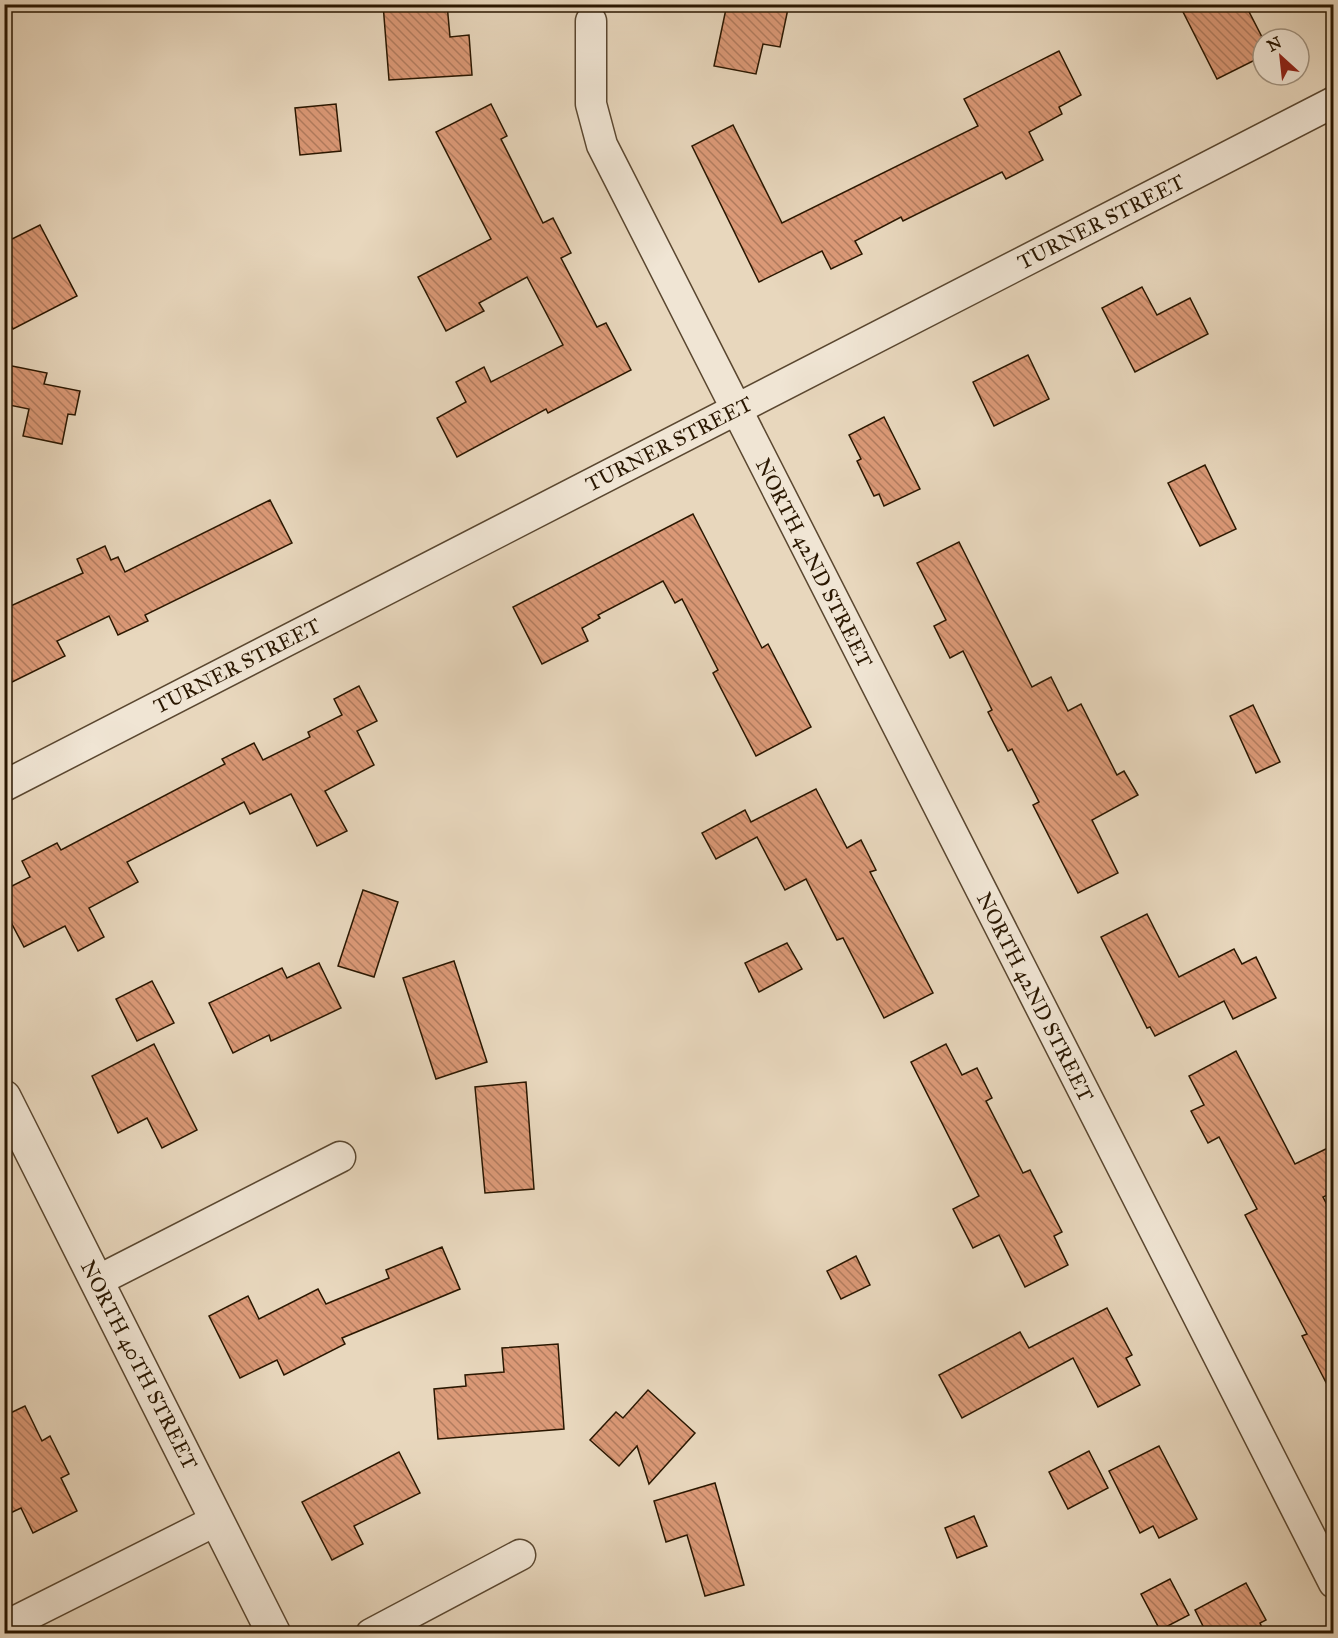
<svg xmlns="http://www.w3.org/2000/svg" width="1338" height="1638" font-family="'IM FELL Great Primer',serif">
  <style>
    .building { fill: url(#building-back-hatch); stroke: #2a1701; stroke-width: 1.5 }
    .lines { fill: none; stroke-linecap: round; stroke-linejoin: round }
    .minor-casing { stroke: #5a4730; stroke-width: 33 }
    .tertiary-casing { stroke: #5a4730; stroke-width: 36 }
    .minor { stroke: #f0e5d4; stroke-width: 30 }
    .tertiary { stroke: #f0e5d4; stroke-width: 33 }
    .labels { text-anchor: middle; stroke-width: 4.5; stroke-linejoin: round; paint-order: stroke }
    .street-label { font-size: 21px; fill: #2a1701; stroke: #f0e5d4 }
  </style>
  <defs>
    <pattern id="building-back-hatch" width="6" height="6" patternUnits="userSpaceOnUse" patternTransform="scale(1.5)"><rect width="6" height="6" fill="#db9977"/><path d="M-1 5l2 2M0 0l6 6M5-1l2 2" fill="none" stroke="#b27c5f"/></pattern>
  </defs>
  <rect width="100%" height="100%" fill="#e8d7bd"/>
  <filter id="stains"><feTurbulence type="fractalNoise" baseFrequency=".00333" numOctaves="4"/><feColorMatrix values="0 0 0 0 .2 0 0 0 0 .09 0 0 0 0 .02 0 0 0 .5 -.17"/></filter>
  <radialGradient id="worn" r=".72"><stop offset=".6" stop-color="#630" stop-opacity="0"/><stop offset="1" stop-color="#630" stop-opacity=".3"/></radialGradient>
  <!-- building -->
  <g class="building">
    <path d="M383,4H447L450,37L469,35L472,75L389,80Z"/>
    <path d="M727,4H789L780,47L763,44L756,74L714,66Z"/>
    <path d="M1179,4H1245L1263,39V56L1217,79Z"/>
    <path d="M1059,51L1081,95L1059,107L1062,114L1029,132L1043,160L1006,179L1002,172L903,221L901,217L855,241L862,254L831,269L822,251L759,282L692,146L733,125L782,223L978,126L964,99Z"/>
    <path d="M336,104L341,151L300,155L295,108Z"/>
    <path d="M491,104L507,136L501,139L543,223L553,218L571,253L561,258L597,327L606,323L631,370L548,413L546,409L457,457L437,418L466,402L456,382L484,367L491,382L563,345L527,277L479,303L484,311L446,331L418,277L491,239L436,132Z"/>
    <path d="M40,225L77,296L13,329L4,314V243Z"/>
    <path d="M1142,287L1157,315L1190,298L1208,334L1135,372L1102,308Z"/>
    <path d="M1028,355L1049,399L994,426L973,382Z"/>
    <path d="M7,365L47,373L44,384L80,391L75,415L68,414L62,444L23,436L29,409L4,404Z"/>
    <path d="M884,417L920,489L884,506L879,494L874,496L857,461L861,459L849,435Z"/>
    <path d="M1205,465L1236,529L1200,546L1168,483Z"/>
    <path d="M270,500L292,543L145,615L148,621L118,635L109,616L57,641L65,656L4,686V609L83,573L77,559L105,546L111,560L118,557L125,572Z"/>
    <path d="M693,514L762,648L768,644L811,727L756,756L713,673L718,670L682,599L675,603L663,581L598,615L600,618L582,628L588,641L542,664L513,607Z"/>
    <path d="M959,542L1032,687L1051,677L1068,711L1081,704L1117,775L1124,771L1138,795L1092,820L1118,873L1078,893L1033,805L1039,802L1012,749L1008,751L988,712L992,710L963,651L950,658L934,626L946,620L917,563Z"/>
    <path d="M359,686L377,721L357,731L374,765L325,791L347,831L317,846L291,794L250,814L244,802L127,862L138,882L89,908L104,937L78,951L65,926L24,947L4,909V890L30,877L22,861L57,843L61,850L225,764L222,759L254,743L263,760L310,737L308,732L342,715L334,699Z"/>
    <path d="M1253,705L1280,762L1256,773L1230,716Z"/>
    <path d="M816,789L847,848L861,840L876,870L870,872L933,993L884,1018L843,938L837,940L806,879L785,890L757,837L716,859L702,833L745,810L751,822Z"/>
    <path d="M363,890L398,902L374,977L338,966Z"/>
    <path d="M1147,914L1179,977L1234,949L1242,964L1256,957L1276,998L1233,1019L1224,1001L1155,1036L1150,1027L1147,1028L1101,937Z"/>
    <path d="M787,943L802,969L759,992L745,963Z"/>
    <path d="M454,961L487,1062L436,1079L403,978Z"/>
    <path d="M319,963L341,1008L271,1041L269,1035L233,1053L209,1003L282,968L287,978Z"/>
    <path d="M152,981L174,1023L137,1041L116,999Z"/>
    <path d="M154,1044L197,1130L162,1148L147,1118L118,1133L92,1076Z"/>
    <path d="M946,1044L962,1075L977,1068L992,1098L986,1101L1023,1173L1030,1170L1062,1232L1054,1236L1068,1265L1025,1287L999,1235L973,1248L953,1209L979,1196L911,1062Z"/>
    <path d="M1236,1051L1295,1164L1334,1145V1192L1323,1197L1334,1218V1398L1302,1336L1307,1334L1245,1215L1257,1209L1219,1137L1208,1143L1191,1111L1204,1105L1189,1076Z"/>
    <path d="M526,1082L534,1189L485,1193L475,1087Z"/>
    <path d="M442,1247L460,1289L342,1338L345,1344L284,1375L277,1360L240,1378L209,1316L248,1296L259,1319L318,1289L326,1304L389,1278L386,1270Z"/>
    <path d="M856,1256L870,1285L841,1299L827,1271Z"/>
    <path d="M1107,1308L1132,1355L1126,1358L1140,1385L1098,1407L1073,1358L962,1418L939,1375L1020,1332L1029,1348Z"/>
    <path d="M558,1344L564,1429L438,1439L434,1389L466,1386L465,1375L504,1372L502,1348Z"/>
    <path d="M648,1390L695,1433L649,1484L637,1446L619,1466L590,1440L616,1412L623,1418Z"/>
    <path d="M25,1406L42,1441L50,1436L69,1474L61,1478L77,1511L33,1533L21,1508L4,1516V1416Z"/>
    <path d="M1159,1446L1197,1519L1159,1538L1153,1526L1140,1533L1109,1471Z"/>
    <path d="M1089,1451L1108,1488L1068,1509L1049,1472Z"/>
    <path d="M399,1452L420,1493L354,1526L363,1544L332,1560L302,1502Z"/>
    <path d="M715,1483L744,1585L705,1596L687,1535L666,1542L654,1501Z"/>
    <path d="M974,1516L987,1546L957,1558L945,1528Z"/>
    <path d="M1170,1579L1189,1615L1160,1630L1141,1594Z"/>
    <path d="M1246,1583L1266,1620L1260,1623L1265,1634H1207L1195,1610Z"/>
  </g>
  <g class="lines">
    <defs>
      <g id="minor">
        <path d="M591,21V104L602,145L1334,1583"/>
        <path d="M4,786L1334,102"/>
        <path d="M97,1281L340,1157"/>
        <path d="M4,1627L217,1520"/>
        <path d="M371,1634L520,1555"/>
      </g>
      <path id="tertiary" d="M4,1097L274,1634"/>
    </defs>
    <!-- minor casing -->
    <use href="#minor" class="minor-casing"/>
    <!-- tertiary casing -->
    <use href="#tertiary" class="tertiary-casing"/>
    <!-- minor -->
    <use href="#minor" class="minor"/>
    <!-- tertiary -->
    <use href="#tertiary" class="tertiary"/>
  </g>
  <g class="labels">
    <!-- street labels -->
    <g class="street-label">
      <text transform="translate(1101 222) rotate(-27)" y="7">TURNER STREET</text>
      <text transform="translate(669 444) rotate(-27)" y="7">TURNER STREET</text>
      <text transform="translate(814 563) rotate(63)" y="7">NORTH 42ND STREET</text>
      <text transform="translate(237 666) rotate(-27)" y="7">TURNER STREET</text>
      <text transform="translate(1035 997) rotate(63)" y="7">NORTH 42ND STREET</text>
      <text transform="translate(139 1365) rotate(63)" y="7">NORTH 40TH STREET</text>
    </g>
  </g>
  <!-- margin -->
  <rect width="1338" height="1638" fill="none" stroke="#e8d7bd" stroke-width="24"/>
  <rect x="6" y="6" width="1326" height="1626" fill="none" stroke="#2a1701" stroke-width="3"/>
  <rect x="12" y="12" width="1314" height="1614" fill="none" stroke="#2a1701" stroke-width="1.5"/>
  <!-- north arrow -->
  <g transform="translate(1281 57) rotate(333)"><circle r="28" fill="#f0e5d4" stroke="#a19380" stroke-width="1.5"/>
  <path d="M0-4.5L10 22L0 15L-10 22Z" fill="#8f2418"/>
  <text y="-9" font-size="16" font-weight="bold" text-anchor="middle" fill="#2a1701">N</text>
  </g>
  <rect width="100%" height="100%" filter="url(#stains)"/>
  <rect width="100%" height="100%" fill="url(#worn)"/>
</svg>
